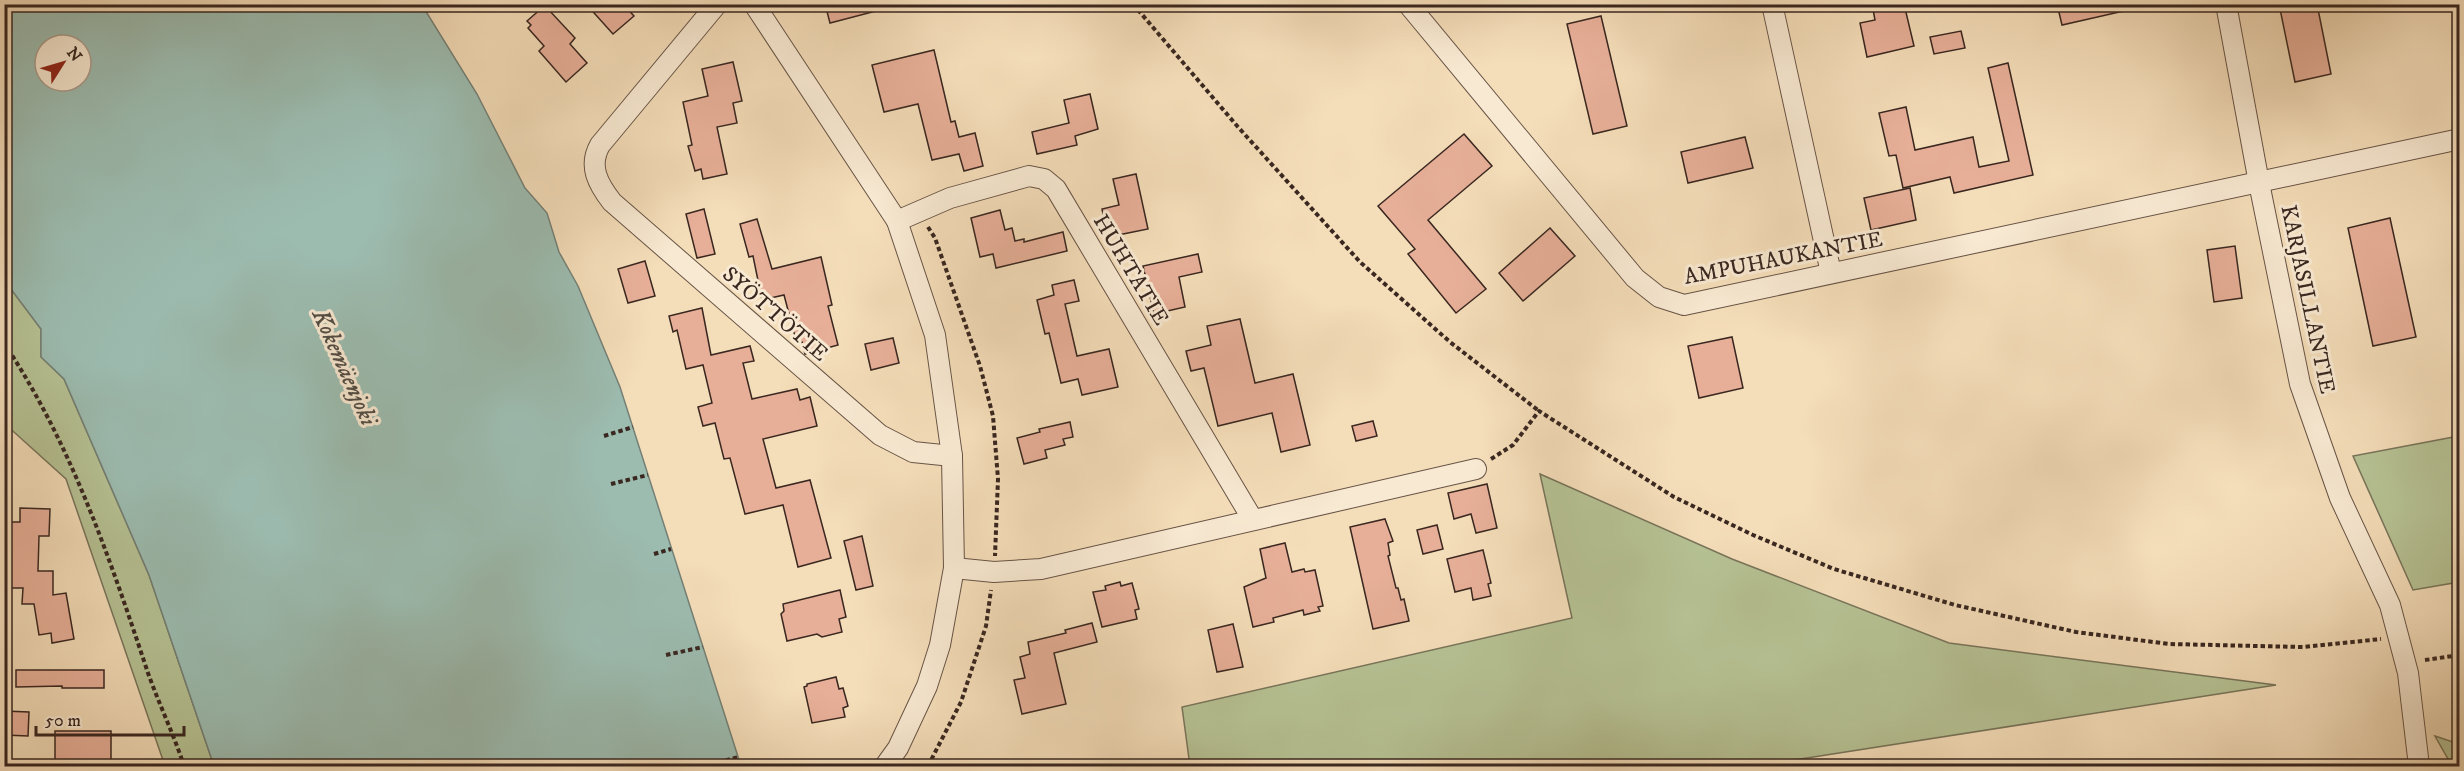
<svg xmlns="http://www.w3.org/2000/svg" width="2464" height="771" font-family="'IM FELL DW Pica',serif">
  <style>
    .green { fill: #b6c294; stroke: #78745a; stroke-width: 1.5 }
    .water { fill: #9cbcb0; stroke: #748076; stroke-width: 1.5; fill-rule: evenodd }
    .building { fill: #e7af98; stroke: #392720; stroke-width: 1.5 }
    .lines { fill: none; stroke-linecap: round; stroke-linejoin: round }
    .minor-casing { stroke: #685446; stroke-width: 22 }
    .path { stroke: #392720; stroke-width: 4; stroke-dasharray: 4.5 3; stroke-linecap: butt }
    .minor { stroke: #f8e9d2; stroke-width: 20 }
    .labels { text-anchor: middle; stroke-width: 6; stroke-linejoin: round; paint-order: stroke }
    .street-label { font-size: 22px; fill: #392720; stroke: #f8e9d2 }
    .water-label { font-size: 24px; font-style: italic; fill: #524c44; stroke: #f8e9d2 }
  </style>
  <rect width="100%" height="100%" fill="#f4ddb9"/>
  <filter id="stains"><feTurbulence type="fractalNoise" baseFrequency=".00333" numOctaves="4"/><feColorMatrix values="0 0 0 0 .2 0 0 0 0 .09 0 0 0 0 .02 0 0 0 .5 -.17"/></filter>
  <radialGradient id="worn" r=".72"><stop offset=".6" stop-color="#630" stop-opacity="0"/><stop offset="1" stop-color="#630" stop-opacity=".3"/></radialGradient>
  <!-- green -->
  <g class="green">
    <path d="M5,285L11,289L41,329V357L64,379L149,575L214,766H165L66,479L5,424Z"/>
    <path d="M2459,436V582L2413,590L2353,456Z"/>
    <path d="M1540,474L1732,559L1949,643L2276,685L1755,766H1190L1182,707L1572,618Z"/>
    <path d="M2435,736L2459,744V766H2452Z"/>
  </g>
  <!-- water -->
  <path class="water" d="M4,5H422L477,94L525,188L547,213L559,252L578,286L620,387L741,766H214L149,575L64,379L41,357V329L11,289L5,285ZM45,45H81V81H45Z"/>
  <!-- building -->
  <g class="building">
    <path d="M586,4H623L634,16L613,34Z"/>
    <path d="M825,4H879L880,10L830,23Z"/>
    <path d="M1872,4H1904L1914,46L1867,57L1860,23L1875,20Z"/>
    <path d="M2057,4H2123L2124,11L2062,25Z"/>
    <path d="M2279,4H2317L2331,74L2295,82Z"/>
    <path d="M543,7L546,11L548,9L575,38L570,44L587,63L566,82L539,51L544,46L528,28L531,25L527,21Z"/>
    <path d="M1601,16L1627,126L1593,134L1567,24Z"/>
    <path d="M1961,31L1965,48L1934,54L1930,37Z"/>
    <path d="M934,50L951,122L955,121L959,137L975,133L983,166L964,171L959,154L932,160L918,104L884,112L872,65Z"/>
    <path d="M733,62L742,101L733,103L737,123L717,127L727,174L703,179L701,169L695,171L688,146L692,145L683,102L708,96L702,69Z"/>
    <path d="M2008,63L2033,175L1954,193L1950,177L1903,188L1896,155L1889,156L1879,113L1906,107L1915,150L1973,137L1979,167L2009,161L1988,68Z"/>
    <path d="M1090,94L1098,129L1075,136L1077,145L1037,154L1032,132L1069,123L1064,100Z"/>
    <path d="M1464,134L1492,166L1428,220L1486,289L1456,313L1408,254L1415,249L1378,206Z"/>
    <path d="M1745,137L1753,168L1688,183L1681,152Z"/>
    <path d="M1136,174L1148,229L1108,237L1102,209L1119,205L1113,179Z"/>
    <path d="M1910,188L1916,220L1871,230L1864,198Z"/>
    <path d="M704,209L715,254L697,258L686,214Z"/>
    <path d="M1000,210L1005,230L1012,228L1015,241L1024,239V242L1063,232L1067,251L996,268L993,254L980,257L971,218Z"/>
    <path d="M2390,218L2416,337L2373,346L2348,228Z"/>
    <path d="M757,219L772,269L821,257L832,305L828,306L838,345L805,354L802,342L797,344L784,295L762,300L753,256L749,257L740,224Z"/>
    <path d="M1550,228L1575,256L1523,301L1499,273Z"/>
    <path d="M2235,246L2242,298L2214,302L2207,250Z"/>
    <path d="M1198,254L1202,272L1179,277L1185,307L1154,314L1143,266Z"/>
    <path d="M645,261L655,296L628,303L618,269Z"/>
    <path d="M1074,280L1079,301L1065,304L1077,356L1109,349L1118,387L1082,395L1078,379L1061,383L1049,333L1045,334L1037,300L1054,295L1052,285Z"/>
    <path d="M702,308L711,355L750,346L754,361L743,363L752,399L797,389L800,400L810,397L817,426L763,439L776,488L810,480L831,558L798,567L783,505L745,514L730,458L724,459L715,423L703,426L698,407L712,403L703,365L686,369L677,330L673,332L669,316Z"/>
    <path d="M1240,319L1255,383L1293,374L1310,445L1281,452L1272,413L1218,426L1204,368L1191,371L1186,351L1211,345L1207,326Z"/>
    <path d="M1732,337L1743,388L1699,398L1688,346Z"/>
    <path d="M893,338L899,363L871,370L865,344Z"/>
    <path d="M1373,421L1377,436L1356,441L1352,426Z"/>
    <path d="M1070,422L1073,437L1063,439L1065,445L1045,450L1047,458L1024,464L1017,438L1040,432L1039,429Z"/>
    <path d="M1487,484L1497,528L1476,533L1471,514L1454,519L1448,493Z"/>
    <path d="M20,508L50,509L49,536H39L38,571H53V595L66,593L74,639L52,643L51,633L39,635L34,604H22L23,588H11V549H4V522H20Z"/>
    <path d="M1385,519L1393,541L1388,543L1390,555L1388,556L1396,588H1398L1401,600L1404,599L1409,621L1373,629L1350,527Z"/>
    <path d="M1437,525L1443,549L1423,554L1417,530Z"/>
    <path d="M862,536L873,586L856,590L844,541Z"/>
    <path d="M1285,543L1292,572L1304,569L1305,572L1315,570L1323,606L1318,607L1320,611L1304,615L1303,610L1273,618L1274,622L1253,627L1244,587L1266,578L1260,549Z"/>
    <path d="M1483,550L1491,583L1488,584L1491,596L1473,600L1471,588L1455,592L1447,559Z"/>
    <path d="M1120,582L1121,586L1132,583L1139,609L1135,610L1137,619L1102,627L1093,592L1106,590L1105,586Z"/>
    <path d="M840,590L846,617L839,619L842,632L822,637L817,634L787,641L781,614L784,611L783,604Z"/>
    <path d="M1092,623L1097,642L1054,653L1066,704L1022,714L1014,680L1025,678L1020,657L1030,654L1028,642L1066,633L1065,630Z"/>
    <path d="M1233,624L1243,667L1217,672L1208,630Z"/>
    <path d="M16,670H104V688H62V686L16,687Z"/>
    <path d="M836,677L839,689L843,688L848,706L843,708L845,717L812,723L804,687L807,686V684Z"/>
    <path d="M4,711L29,712L28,736L4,735Z"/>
    <path d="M55,731H111V762L94,761V766H72V761H55Z"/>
  </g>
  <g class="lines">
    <defs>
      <g id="minor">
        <path d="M717,4L600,145C588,166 598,184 612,202L880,435L913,452L952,456"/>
        <path d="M754,4L897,221L935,335L952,456L954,568L940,645L927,686L898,748L885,766"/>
        <path d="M1408,4L1635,278L1659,297L1684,305L2460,139"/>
        <path d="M1772,4L1831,273"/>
        <path d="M2226,4L2259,183L2300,384L2340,498L2390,605L2408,673L2419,766"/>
        <path d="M897,221L950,198L1029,176L1044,179L1056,189L1253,520"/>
        <path d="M954,568L994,572L1041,569L1476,469"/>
      </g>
    </defs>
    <!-- minor casing -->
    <use href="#minor" class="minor-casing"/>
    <!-- path -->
    <g class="path">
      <path d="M1133,4L1238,127L1360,262L1450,342L1539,411"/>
      <path d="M928,227L935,238L980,366L993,416L998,479L995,556"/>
      <path d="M4,343C71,443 110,559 148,673C159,704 174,735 184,766"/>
      <path d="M604,436L633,427"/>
      <path d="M1491,459L1513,445L1539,411L1674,497L1753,535L1834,569L1955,605L2076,632L2169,644L2303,647L2381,639"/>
      <path d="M611,484L648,475"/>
      <path d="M654,554L671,549"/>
      <path d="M666,655L703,647"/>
      <path d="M2425,660L2460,655"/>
      <path d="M711,764L739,757"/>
      <path d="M928,766L961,702L986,626L991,590"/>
    </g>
    <!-- minor -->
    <use href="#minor" class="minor"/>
  </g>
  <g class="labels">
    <!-- street labels -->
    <g class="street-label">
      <text transform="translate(1783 257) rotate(-11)" y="8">AMPUHAUKANTIE</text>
      <text transform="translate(1132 269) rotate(59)" y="8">HUHTATIE</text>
      <text transform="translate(2309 299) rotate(78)" y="8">KARJASILLANTIE</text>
      <text transform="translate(776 313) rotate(41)" y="8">SYÖTTÖTIE</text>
    </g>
    <!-- water labels -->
    <g class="water-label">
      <text transform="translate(345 367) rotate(66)" y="8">Kokemäenjoki</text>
    </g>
  </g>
  <!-- margin -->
  <rect width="2464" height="771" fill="none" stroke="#f4ddb9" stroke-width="24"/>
  <rect x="6" y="6" width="2452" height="759" fill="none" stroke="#392720" stroke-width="3"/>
  <rect x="12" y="12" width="2440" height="747" fill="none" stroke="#392720" stroke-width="1.5"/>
  <!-- north arrow -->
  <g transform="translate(63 63) rotate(53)"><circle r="28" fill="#f8e9d2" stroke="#ac9b8b" stroke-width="1.5"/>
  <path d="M0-4.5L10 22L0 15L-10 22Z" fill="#8f2418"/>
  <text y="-9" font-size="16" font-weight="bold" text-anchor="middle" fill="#392720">N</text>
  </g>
  <!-- scale -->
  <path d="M36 726v9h148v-9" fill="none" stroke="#392720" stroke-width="3"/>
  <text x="45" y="726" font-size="18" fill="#392720" stroke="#f8e9d2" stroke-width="4.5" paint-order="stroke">50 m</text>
  <rect width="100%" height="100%" filter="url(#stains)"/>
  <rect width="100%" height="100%" fill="url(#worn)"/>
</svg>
